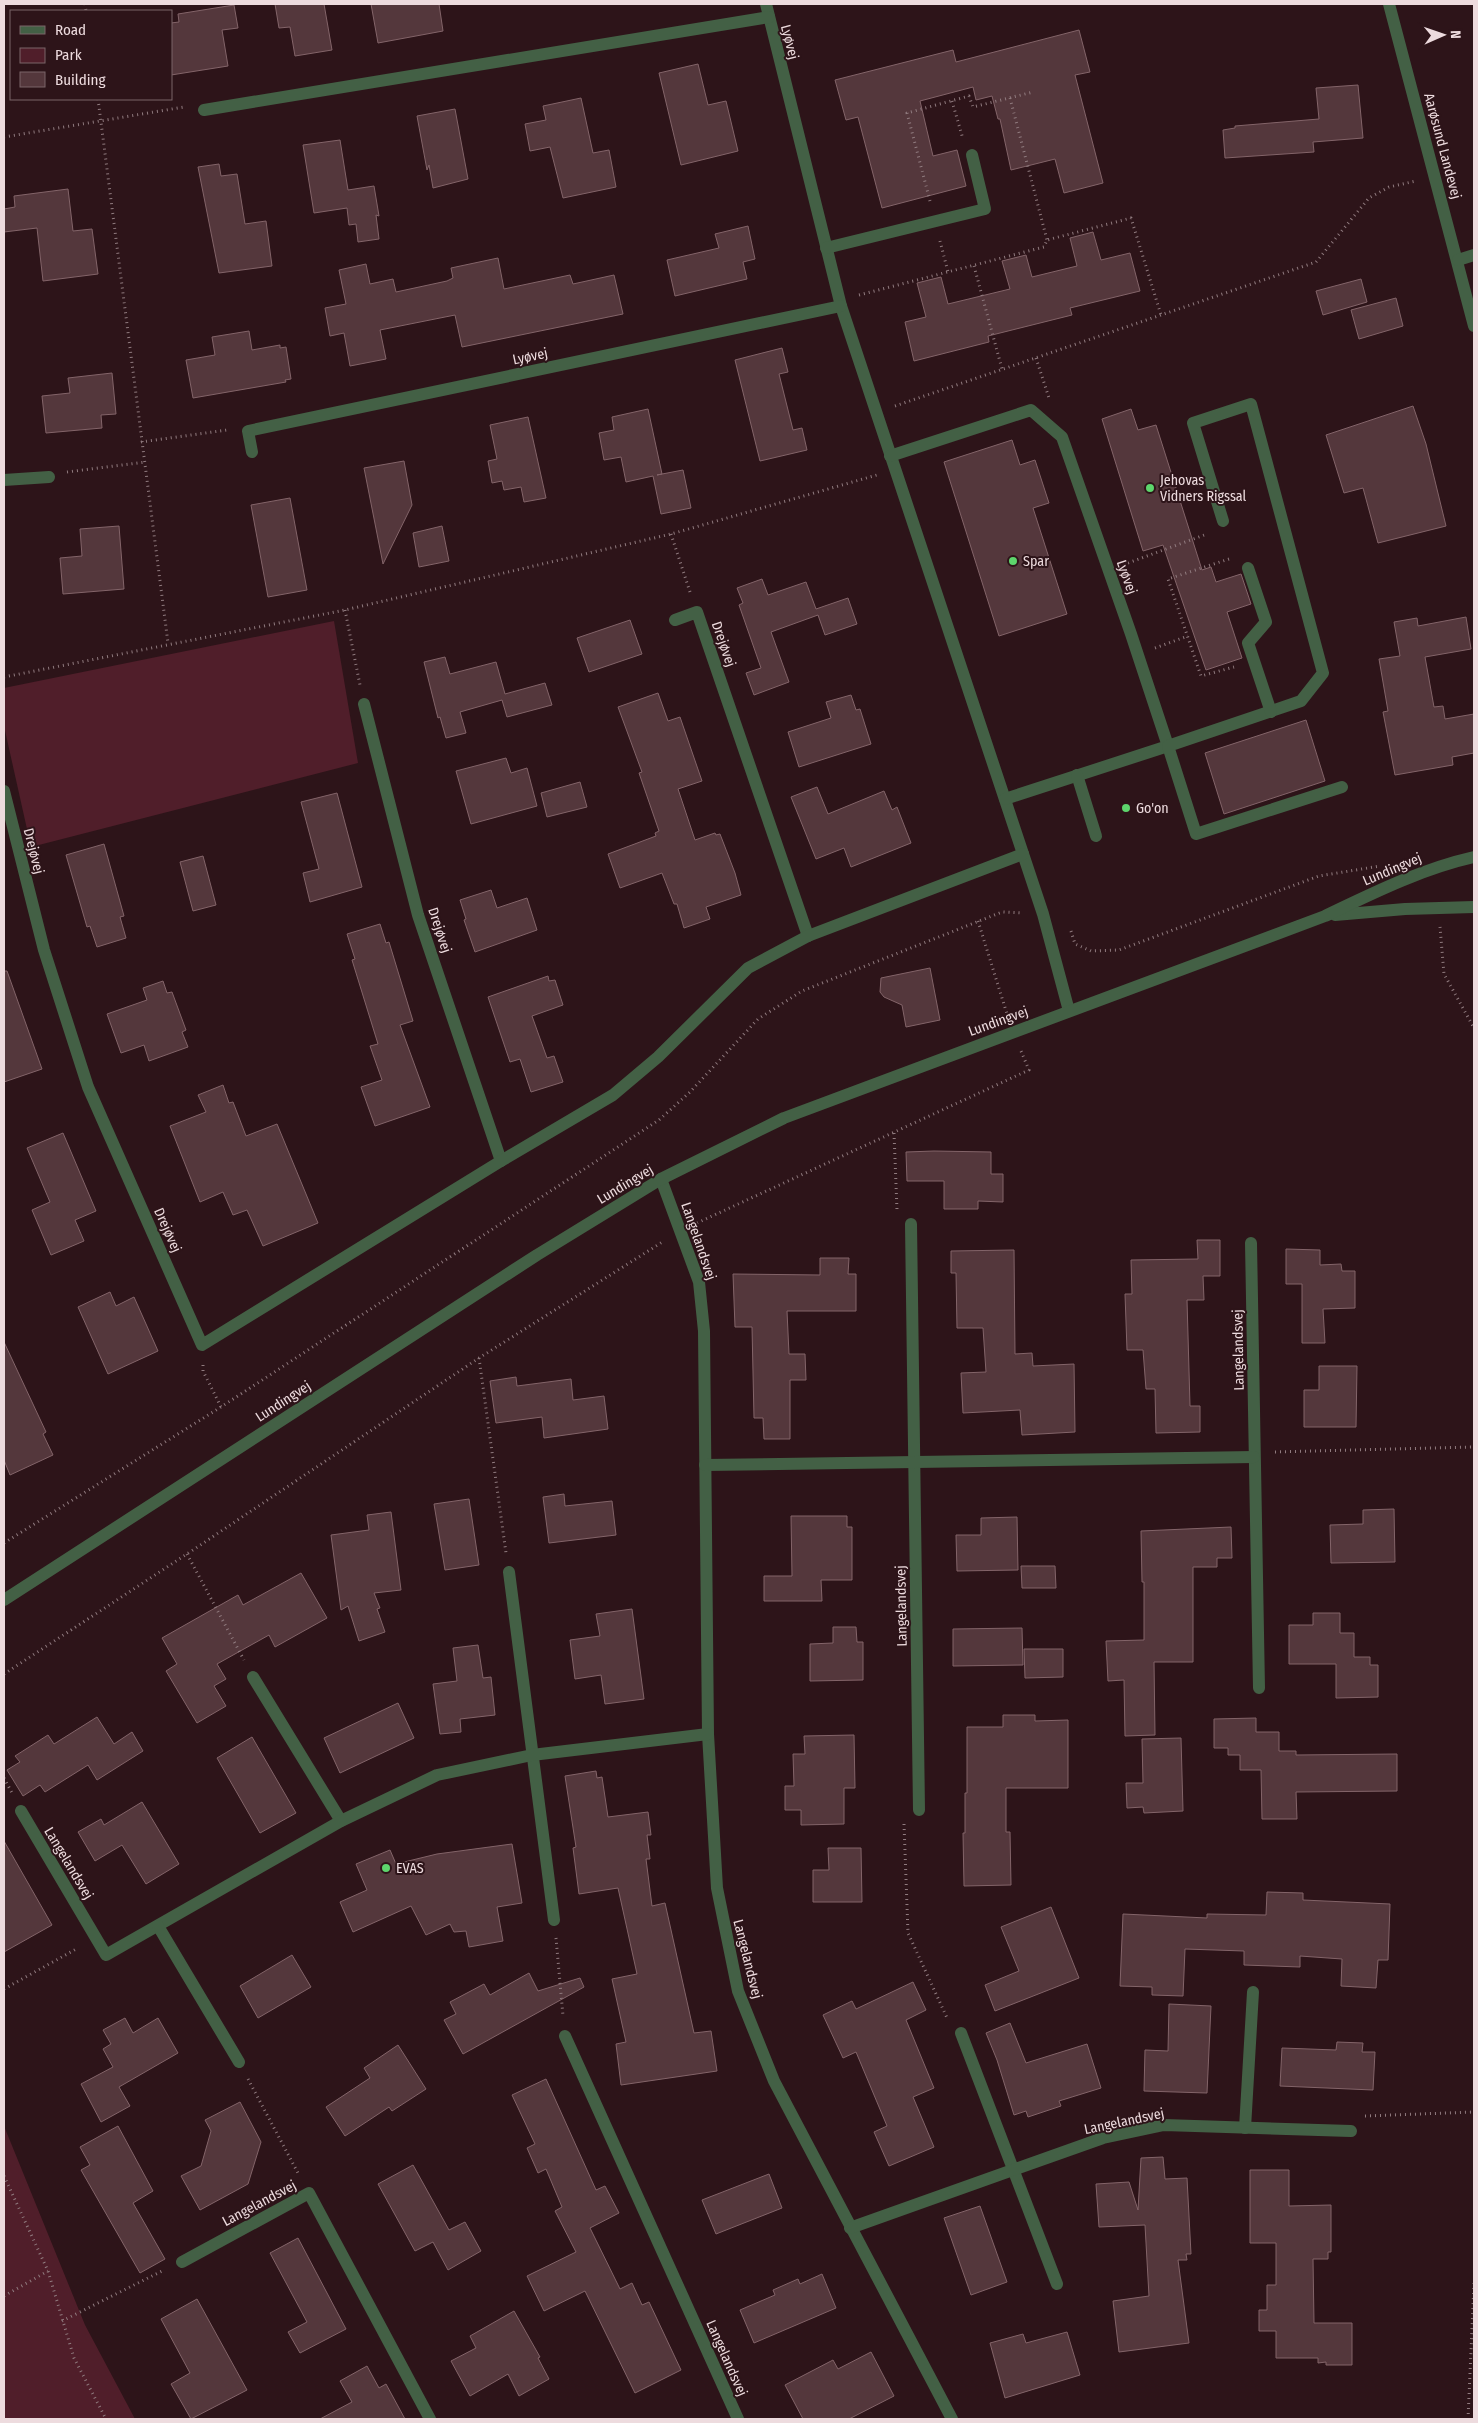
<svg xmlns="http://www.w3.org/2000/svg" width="1478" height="2423" font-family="'Fira Sans Condensed',sans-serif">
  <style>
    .green { fill: #501e2a }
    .building { fill: #54373c; stroke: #836469 }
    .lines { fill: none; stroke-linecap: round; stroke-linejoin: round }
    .path { stroke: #907b7f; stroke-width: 3; stroke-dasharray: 1 4; stroke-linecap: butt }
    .minor { stroke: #436045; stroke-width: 12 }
    .poi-dot { fill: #5dd56c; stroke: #2d1419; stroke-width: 2 }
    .labels { text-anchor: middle; stroke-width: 4; stroke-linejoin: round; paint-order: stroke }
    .street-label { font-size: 14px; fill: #eddbde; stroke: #2d1419 }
    .poi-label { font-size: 14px; fill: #eddbde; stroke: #2d1419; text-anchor: start }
  </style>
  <rect width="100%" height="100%" fill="#2d1419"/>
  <!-- green -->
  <g class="green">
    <path d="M334,621L358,763L31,847L4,726V688Z"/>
    <path d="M4,2126L85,2325L135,2419H4Z"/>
  </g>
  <!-- building -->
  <g class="building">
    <path d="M275,4H324L332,50L295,56L290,27L279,28Z"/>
    <path d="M371,4H439L443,31L378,43Z"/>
    <path d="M234,5L238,28L222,30L228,66L171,75V23L179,22L178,14Z"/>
    <path d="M1079,30L1090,72L1075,75L1103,183L1064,193L1055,159L1011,170L1000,119H998L992,96L976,100L973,87L920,101L933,156L957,150L966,186L882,208L858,117L846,120L835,80L953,50L956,62Z"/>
    <path d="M698,64L708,105L726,101L738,151L681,165L659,73Z"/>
    <path d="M1358,85L1363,138L1313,142L1314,152L1225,158L1223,130L1235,128V126L1319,119L1316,88Z"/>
    <path d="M581,98L593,153L609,150L616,187L563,198L550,147L530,151L525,124L546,120L543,106Z"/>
    <path d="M455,109L468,179L433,188L429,165L427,170L417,116Z"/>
    <path d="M340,140L348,190L374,186L379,216L376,215L379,239L358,242L356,224L349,225L347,208L314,213L303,145Z"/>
    <path d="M219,164L221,176L237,174L245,224L266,221L272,266L219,273L198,167Z"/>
    <path d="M68,189L73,231L92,229L98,274L43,281L37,228L4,232V209L15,207L14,196Z"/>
    <path d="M748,226L755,259L743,262L747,279L675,296L667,260L719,248L715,234Z"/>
    <path d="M1093,232L1101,260L1130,253L1140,291L1070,308L1072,315L988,336L989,342L914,361L905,322L926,317L917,283L941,277L948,304L1010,289L1002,261L1026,255L1032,277L1077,266L1070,238Z"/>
    <path d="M498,258L504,289L570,275L573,284L614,275L623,314L462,347L455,315L380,330L386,359L350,366L344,333L330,336L325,308L346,304L339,270L366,264L370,284L393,279L396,292L447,281L453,278L451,268Z"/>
    <path d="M1361,279L1367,302L1323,315L1316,291Z"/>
    <path d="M1396,298L1403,326L1359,339L1351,310Z"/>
    <path d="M249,331L252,350L280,345V348L286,347L291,379L285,380L286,382L193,398L186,360L215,355L212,337Z"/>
    <path d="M782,348L788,372L779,374L793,430L802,428L807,450L760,461L735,360Z"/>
    <path d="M112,373L116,414L101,415L102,428L46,433L42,396L70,393L68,378Z"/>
    <path d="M1413,406L1426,444L1446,526L1378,543L1363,488L1344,493L1326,435Z"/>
    <path d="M648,409L662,474L657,475L683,470L691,508L661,514L653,476L626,482L621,457L604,460L599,433L614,430L612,417Z"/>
    <path d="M1131,409L1138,430L1156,425L1202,570L1211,567L1216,582L1241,574L1251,604L1227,612L1242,658L1206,670L1163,545L1143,551L1102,419Z"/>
    <path d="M528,417L546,498L524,502L521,487L504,490L502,481L492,483L488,461L497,459L490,425Z"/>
    <path d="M1012,440L1020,465L1035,460L1049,503L1033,508L1067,614L999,636L944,462Z"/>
    <path d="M404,461L412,505L383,564L364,468Z"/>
    <path d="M290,498L307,590L268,597L251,505Z"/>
    <path d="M119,526L124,589L63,594L60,558L82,556L80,529Z"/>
    <path d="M442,526L449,561L419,567L413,533Z"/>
    <path d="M762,579L768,595L806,582L816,609L848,598L857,624L825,635L818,615L771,632L789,682L754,695L746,673L761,668L739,605L743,603L737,588Z"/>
    <path d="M1466,617L1471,649L1425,657L1434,707L1443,706L1445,719L1474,714V753L1452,757L1453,765L1395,775L1383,712L1388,711L1379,659L1400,656L1394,622L1417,618L1418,626Z"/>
    <path d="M630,620L642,654L589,672L577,638Z"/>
    <path d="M445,657L450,674L496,662L505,694L545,683L552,705L507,717L502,700L460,712L466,733L446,738L440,717L438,718L424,662Z"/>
    <path d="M658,693L668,721L680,717L702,781L678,789L695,840L715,833L716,835L720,834L735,873L741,895L706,907L710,919L684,928L677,904H674L662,873L620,888L608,854L656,836L655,833L659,831L639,773L642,772L618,707Z"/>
    <path d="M851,695L856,710L860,709L871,744L799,767L788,732L831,718L826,702Z"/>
    <path d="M1306,720L1325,781L1224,814L1205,753Z"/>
    <path d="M506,758L511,773L527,768L537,806L471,824L456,771Z"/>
    <path d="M580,782L587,807L547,817L541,793Z"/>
    <path d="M817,787L828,814L884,791L892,810L897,807L911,843L851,867L844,848L816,859L791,797Z"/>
    <path d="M337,793L362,887L310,902L303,873L319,869L301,802Z"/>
    <path d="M104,844L124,916L120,917L126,938L97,947L90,926L87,927L66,855Z"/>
    <path d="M203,856L216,905L193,911L180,862Z"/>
    <path d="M491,890L497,908L527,898L537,930L475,952L464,920L466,919L460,900Z"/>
    <path d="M380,924L386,943L389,942L413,1021L400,1025L430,1107L375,1126L361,1087L382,1080L370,1046L378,1044L352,960L355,959L347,934Z"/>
    <path d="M930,968L940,1020L906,1027L902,1005L884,997L880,992L881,978Z"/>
    <path d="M4,971H7L42,1069L4,1082Z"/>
    <path d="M548,976L549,981L555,980L563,1005L532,1016L547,1058L554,1056L563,1082L531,1092L520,1059L510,1062L488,997Z"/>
    <path d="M163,981L167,993L172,992L186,1030L182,1032L188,1047L149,1061L144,1045L121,1053L107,1014L147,1000L143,988Z"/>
    <path d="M223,1085L229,1103L233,1102L246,1136L277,1124L318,1223L263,1246L247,1210L233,1215L223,1192L200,1202L170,1126L206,1112L198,1095Z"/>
    <path d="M63,1133L96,1211L75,1220L84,1241L51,1255L32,1210L50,1202L27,1148Z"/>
    <path d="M934,1151L991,1152V1174H1003V1202L978,1201V1209H944V1181H907L906,1152Z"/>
    <path d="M1197,1240H1220V1276H1203L1204,1300H1187L1190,1406H1200V1432L1156,1433L1155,1389H1146L1143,1350H1127L1125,1294H1132L1131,1260L1198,1259Z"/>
    <path d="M1286,1249L1320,1250V1265L1341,1264L1342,1271H1355V1308L1323,1309L1325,1343H1302V1284H1286Z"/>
    <path d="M1014,1250L1015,1354L1032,1353L1033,1366L1074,1364L1075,1432L1022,1435L1020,1410L963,1413L961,1373L986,1372L983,1328H957L956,1273H951V1251Z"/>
    <path d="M820,1258H849L848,1274H856V1311H787L789,1354H805L806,1380H790V1439H764L763,1418H754L752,1327H735L733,1274L820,1275Z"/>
    <path d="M110,1292L116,1306L134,1297L158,1351L108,1374L78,1307Z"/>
    <path d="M4,1342L46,1432L43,1434L53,1455L10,1475L4,1460Z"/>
    <path d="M1319,1366H1357L1356,1427H1304V1390H1319Z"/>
    <path d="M516,1377L517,1386L571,1379L573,1400L604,1396L608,1429L544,1438L542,1417L496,1423L490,1381Z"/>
    <path d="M564,1494L565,1506L612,1501L616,1535L549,1543L543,1497Z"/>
    <path d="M469,1499L479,1565L445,1570L434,1504Z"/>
    <path d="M1394,1509L1395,1562L1331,1563L1330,1525L1363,1524V1510Z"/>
    <path d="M391,1512L401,1590L374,1593L380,1608L377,1609L385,1632L359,1641L348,1606L341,1610L331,1535L369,1530L367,1515Z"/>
    <path d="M791,1516H847V1527H852V1580H821L822,1601H764V1576H792Z"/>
    <path d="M1017,1517L1018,1570L957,1571L956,1535H981V1518Z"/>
    <path d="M1231,1527L1232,1558H1217V1567H1193V1662H1154L1155,1735L1125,1736L1124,1680L1108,1681L1106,1641L1144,1640V1582H1142L1141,1531Z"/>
    <path d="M1021,1566H1055L1056,1588H1022Z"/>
    <path d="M301,1573L327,1618L275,1647L269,1635L217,1664L226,1679L214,1686L226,1706L197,1723L166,1671L177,1664L162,1638L238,1595L243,1605Z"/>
    <path d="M632,1609L644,1699L605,1704L601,1675L575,1679L570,1640L600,1636L596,1614Z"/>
    <path d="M1313,1613H1340V1633H1354V1657H1370V1665H1378V1697L1336,1698V1664H1289V1625H1313Z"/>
    <path d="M833,1627H856L857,1642H863V1680L810,1681V1644L833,1643Z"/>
    <path d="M1022,1628L1023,1665L953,1666V1629Z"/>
    <path d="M478,1645L483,1678L491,1677L495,1715L460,1719L461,1732L440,1734L433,1684L457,1681L453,1648Z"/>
    <path d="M1024,1649H1063V1677L1025,1678Z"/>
    <path d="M398,1703L414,1738L340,1773L324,1738Z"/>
    <path d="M1003,1715H1035V1721L1068,1720V1788H1006V1832H1010L1011,1885L964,1886L963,1833H965V1793H967V1727H1003Z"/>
    <path d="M97,1717L114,1744L132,1732L143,1751L97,1780L88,1765L45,1792L40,1785L23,1796L7,1770L20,1762L15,1756L48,1735L54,1744Z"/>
    <path d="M1256,1718V1732H1279V1751H1296V1755L1397,1754V1791L1296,1792L1297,1819H1262L1261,1770H1240V1755H1228V1748H1214V1719Z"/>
    <path d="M854,1735L855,1788H844V1824L801,1825V1810H785V1786H794L793,1754H805L804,1736Z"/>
    <path d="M252,1737L296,1813L260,1833L217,1758Z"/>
    <path d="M1181,1738L1183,1811L1144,1813L1143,1807L1127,1808L1126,1783H1143L1142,1739Z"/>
    <path d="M596,1771L597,1778L602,1777L608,1817L648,1812L651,1835H647L650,1859H646L652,1906L665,1903L694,2033L711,2031L717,2071L621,2085L616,2044L626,2042L612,1979L637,1974L618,1888L579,1894L573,1848L576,1847L565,1776Z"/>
    <path d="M142,1802L179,1864L146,1884L122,1845L95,1861L78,1832L101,1819L104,1825Z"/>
    <path d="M4,1841L52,1925L4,1952Z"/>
    <path d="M512,1844L522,1903L497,1907L503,1941L469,1947L466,1931L454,1932L450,1924L426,1935L411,1906L353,1932L340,1902L367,1890L356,1864L390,1850L396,1864L437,1854Z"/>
    <path d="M828,1848H861L862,1902H813V1870H829Z"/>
    <path d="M1267,1892L1303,1893V1900L1390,1904L1388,1960H1378L1376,1988L1341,1986L1342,1959L1300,1956V1967L1244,1965V1951L1185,1949L1183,1996L1152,1995V1987L1120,1986L1123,1914L1207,1918V1914L1266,1915Z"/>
    <path d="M1051,1907L1079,1978L995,2011L985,1985L1019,1971L1001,1927Z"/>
    <path d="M292,1955L311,1987L258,2018L240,1986Z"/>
    <path d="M529,1973L538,1991L580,1978L584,1987L463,2054L444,2020L456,2014L450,2002L484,1984L490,1995Z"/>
    <path d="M913,1982L926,2010L906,2020L934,2088L913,2097L934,2147L889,2166L874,2132L887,2126L856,2052L843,2058L823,2015L852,2001L856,2009Z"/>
    <path d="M1169,2004L1211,2006L1207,2093L1144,2091L1145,2050L1168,2051Z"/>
    <path d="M125,2018L133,2033L158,2018L178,2053L119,2087L130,2106L101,2122L81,2084L113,2067L103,2049L111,2044L103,2030Z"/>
    <path d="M1010,2023L1026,2063L1087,2044L1101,2088L1059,2101L1061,2106L1028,2117L1026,2111L1014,2115L997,2060L986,2033Z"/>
    <path d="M1337,2042L1363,2043L1362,2052H1375L1373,2090L1280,2086L1282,2048L1336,2050Z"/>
    <path d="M398,2045L426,2089L392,2111L389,2107L345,2136L326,2107L370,2078L364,2068Z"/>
    <path d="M546,2079L596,2190L605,2186L619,2213L590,2228L620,2289L632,2283L642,2305L649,2302L681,2370L635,2393L585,2291L544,2311L527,2276L576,2252L555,2211L562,2207L546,2169L538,2173L527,2148L535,2144L512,2095Z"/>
    <path d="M240,2102L261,2142L248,2184L200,2210L181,2176L201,2166L211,2131L205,2120Z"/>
    <path d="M118,2126L153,2191L133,2203L165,2259L140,2273L81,2170L90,2165L80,2147Z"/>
    <path d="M1163,2157L1165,2179L1187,2178L1191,2254H1186L1187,2260H1178L1189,2343L1119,2352L1113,2301L1149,2296L1145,2225L1099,2227L1096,2184L1129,2182L1138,2210L1141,2158Z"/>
    <path d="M413,2165L449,2230L465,2222L481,2251L448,2270L433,2242L415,2251L378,2184Z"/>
    <path d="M1250,2170H1289V2206L1331,2205V2252H1328V2259H1313L1314,2323H1352V2365H1326V2362L1318,2363V2358H1276V2331H1259V2310H1267V2285H1276V2243H1250Z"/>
    <path d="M769,2174L782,2208L716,2234L702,2200Z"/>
    <path d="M980,2206L1007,2282L971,2295L944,2218Z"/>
    <path d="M298,2238L346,2329L300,2353L288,2332L307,2322L270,2253Z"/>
    <path d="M822,2274L836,2308L754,2343L740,2310L775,2295L773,2290L798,2279L800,2284Z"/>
    <path d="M197,2299L247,2390L191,2419L171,2384L190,2373L161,2319Z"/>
    <path d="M514,2311L540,2357L538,2358L549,2379L519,2396L508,2374L470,2396L451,2361L476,2348L470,2336Z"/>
    <path d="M1067,2332L1080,2375L1005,2398L990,2343L1023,2334L1026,2343Z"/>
    <path d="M871,2352L894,2396L849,2419H803L785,2385L833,2360L838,2369Z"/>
    <path d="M367,2366L379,2388L386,2384L405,2419H320L352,2402L340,2381Z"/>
  </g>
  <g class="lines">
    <!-- path -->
    <g class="path">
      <path d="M85,4L86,11"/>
      <path d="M1010,98L1047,240"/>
      <path d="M98,99L168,643"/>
      <path d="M952,101L963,139"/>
      <path d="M4,137L184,107"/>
      <path d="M930,201L907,113L969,96L973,107L1033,92"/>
      <path d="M940,241L948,272"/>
      <path d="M974,266L1002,369"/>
      <path d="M859,295L1044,247L1047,240L1131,218L1161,315"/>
      <path d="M1036,358L1049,398"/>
      <path d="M895,406L1316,262L1369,198L1389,187L1416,181"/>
      <path d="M141,442L227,430"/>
      <path d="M67,472L146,462"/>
      <path d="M671,534L690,592"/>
      <path d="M1229,559L1168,579L1201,676L1234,667"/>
      <path d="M1128,563L1207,534"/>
      <path d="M345,610L360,685"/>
      <path d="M1155,648L1188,636"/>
      <path d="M4,677L345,610L671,534L877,475"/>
      <path d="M978,921L1007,1014"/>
      <path d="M1440,927L1444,974L1474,1028"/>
      <path d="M1071,931L1075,944L1091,951L1119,950L1319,876L1380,866"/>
      <path d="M894,1133L897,1210"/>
      <path d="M697,1223L1029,1070L1021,1051"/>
      <path d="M479,1358L506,1553"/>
      <path d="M203,1365V1371L221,1407"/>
      <path d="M1275,1452L1474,1447"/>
      <path d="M4,1543L221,1407L659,1120L690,1092L758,1019L802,991L1002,912L1023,913"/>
      <path d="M187,1554L244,1660"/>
      <path d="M4,1674L187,1554L479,1358L664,1241"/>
      <path d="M4,1778L12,1793"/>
      <path d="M904,1824L908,1933L948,2020"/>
      <path d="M556,1938L563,2016"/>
      <path d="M4,1989L78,1948"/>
      <path d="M248,2079L299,2175"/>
      <path d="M1365,2116L1474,2112"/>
      <path d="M4,2176L48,2271L74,2358L106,2419"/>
      <path d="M4,2296L48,2271"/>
      <path d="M62,2321L164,2270"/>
      <path d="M1468,2419L1474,2283"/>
    </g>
    <!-- minor -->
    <g class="minor">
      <path d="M766,4L841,306L1043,914L1069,1011"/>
      <path d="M1389,4L1474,326"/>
      <path d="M204,110L769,17"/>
      <path d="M826,248L985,209L972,155"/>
      <path d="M1458,260L1474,255"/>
      <path d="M252,452L248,431L841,306"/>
      <path d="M890,456L1031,410L1062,437L1131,634L1168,746L1005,799"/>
      <path d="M4,480L49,477"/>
      <path d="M1223,521L1193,423L1251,404L1323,673L1301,701L1168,746L1196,834L1342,787"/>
      <path d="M1248,568L1266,622L1248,643L1271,712"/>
      <path d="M675,620L697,612L808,936"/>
      <path d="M364,704L418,915L501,1161"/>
      <path d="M1077,775L1096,836"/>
      <path d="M4,791L44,950L88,1087L202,1345L501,1161L613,1095L658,1057L748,968L808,936L1023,854"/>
      <path d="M1335,915L1405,909L1474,907"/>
      <path d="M661,1179L699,1282L704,1331L708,1734L717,1888L738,1991L774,2081L952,2419"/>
      <path d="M911,1224L919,1810"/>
      <path d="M1251,1243L1259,1688"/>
      <path d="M705,1465L1254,1457"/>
      <path d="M509,1572L554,1920"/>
      <path d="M4,1600L537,1255L661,1179L784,1118L1325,916C1373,893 1421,869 1474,857"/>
      <path d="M253,1677L341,1821"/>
      <path d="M21,1811L106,1955L341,1821L437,1775L532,1755L708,1734"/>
      <path d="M158,1926L239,2062"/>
      <path d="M961,2033L1057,2284"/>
      <path d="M565,2036L738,2419"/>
      <path d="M1245,2128L1253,1992"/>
      <path d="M850,2228L1103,2138L1164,2125L1351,2131"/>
      <path d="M182,2262L309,2193L430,2419"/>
    </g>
  </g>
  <!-- markers -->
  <g class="poi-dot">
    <circle cx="1150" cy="488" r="5"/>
    <circle cx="1013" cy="561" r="5"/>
    <circle cx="1126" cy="808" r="5"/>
    <circle cx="386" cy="1868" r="5"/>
  </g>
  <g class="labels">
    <!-- street labels -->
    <g class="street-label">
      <text transform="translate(790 42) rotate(76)" y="5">Lyøvej</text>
      <text transform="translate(1443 146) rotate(75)" y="5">Aarøsund Landevej</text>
      <text transform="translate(530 356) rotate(-12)" y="5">Lyøvej</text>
      <text transform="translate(1127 577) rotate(71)" y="5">Lyøvej</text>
      <text transform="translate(724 644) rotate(71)" y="5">Drejøvej</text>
      <text transform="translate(34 851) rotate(76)" y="5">Drejøvej</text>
      <text transform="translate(1392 869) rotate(-23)" y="5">Lundingvej</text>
      <text transform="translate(440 930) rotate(72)" y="5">Drejøvej</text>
      <text transform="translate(998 1021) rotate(-20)" y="5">Lundingvej</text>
      <text transform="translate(625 1184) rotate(-31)" y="5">Lundingvej</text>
      <text transform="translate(168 1230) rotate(66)" y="5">Drejøvej</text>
      <text transform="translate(699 1241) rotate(71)" y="5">Langelandsvej</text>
      <text transform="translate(1238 1350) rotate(-91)" y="5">Langelandsvej</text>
      <text transform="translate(283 1401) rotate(-33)" y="5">Lundingvej</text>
      <text transform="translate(901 1606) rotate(-91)" y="5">Langelandsvej</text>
      <text transform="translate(69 1863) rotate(59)" y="5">Langelandsvej</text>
      <text transform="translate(748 1959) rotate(76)" y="5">Langelandsvej</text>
      <text transform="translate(1124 2121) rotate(-12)" y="5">Langelandsvej</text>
      <text transform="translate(259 2203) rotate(-28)" y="5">Langelandsvej</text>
      <text transform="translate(727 2358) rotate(66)" y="5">Langelandsvej</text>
    </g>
    <!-- poi labels -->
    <g class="poi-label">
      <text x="1160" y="485">Jehovas<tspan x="1160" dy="16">Vidners Rigssal</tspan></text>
      <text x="1023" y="566">Spar</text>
      <text x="1136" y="813">Go'on</text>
      <text x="396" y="1873">EVAS</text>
    </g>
  </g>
  <!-- border -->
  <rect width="1478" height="2423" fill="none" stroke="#eddbde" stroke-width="10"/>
  <!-- legend -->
  <rect x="10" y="10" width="162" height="90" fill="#2d1419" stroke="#7a6468"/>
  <rect x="20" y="26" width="25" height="8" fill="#436045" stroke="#7a6468"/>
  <text x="55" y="35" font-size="15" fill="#eddbde">Road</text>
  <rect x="20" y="48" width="25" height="15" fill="#501e2a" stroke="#7a6468"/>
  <text x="55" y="60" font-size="15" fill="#eddbde">Park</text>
  <rect x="20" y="72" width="25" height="15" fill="#54373c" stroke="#7a6468"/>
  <text x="55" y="85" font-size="15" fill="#eddbde">Building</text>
  <!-- north arrow -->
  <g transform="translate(1443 35) rotate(88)" stroke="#2d1419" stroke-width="4" paint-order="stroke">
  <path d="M0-4L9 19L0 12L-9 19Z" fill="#eddbde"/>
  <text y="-8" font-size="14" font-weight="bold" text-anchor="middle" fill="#eddbde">N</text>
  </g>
</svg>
